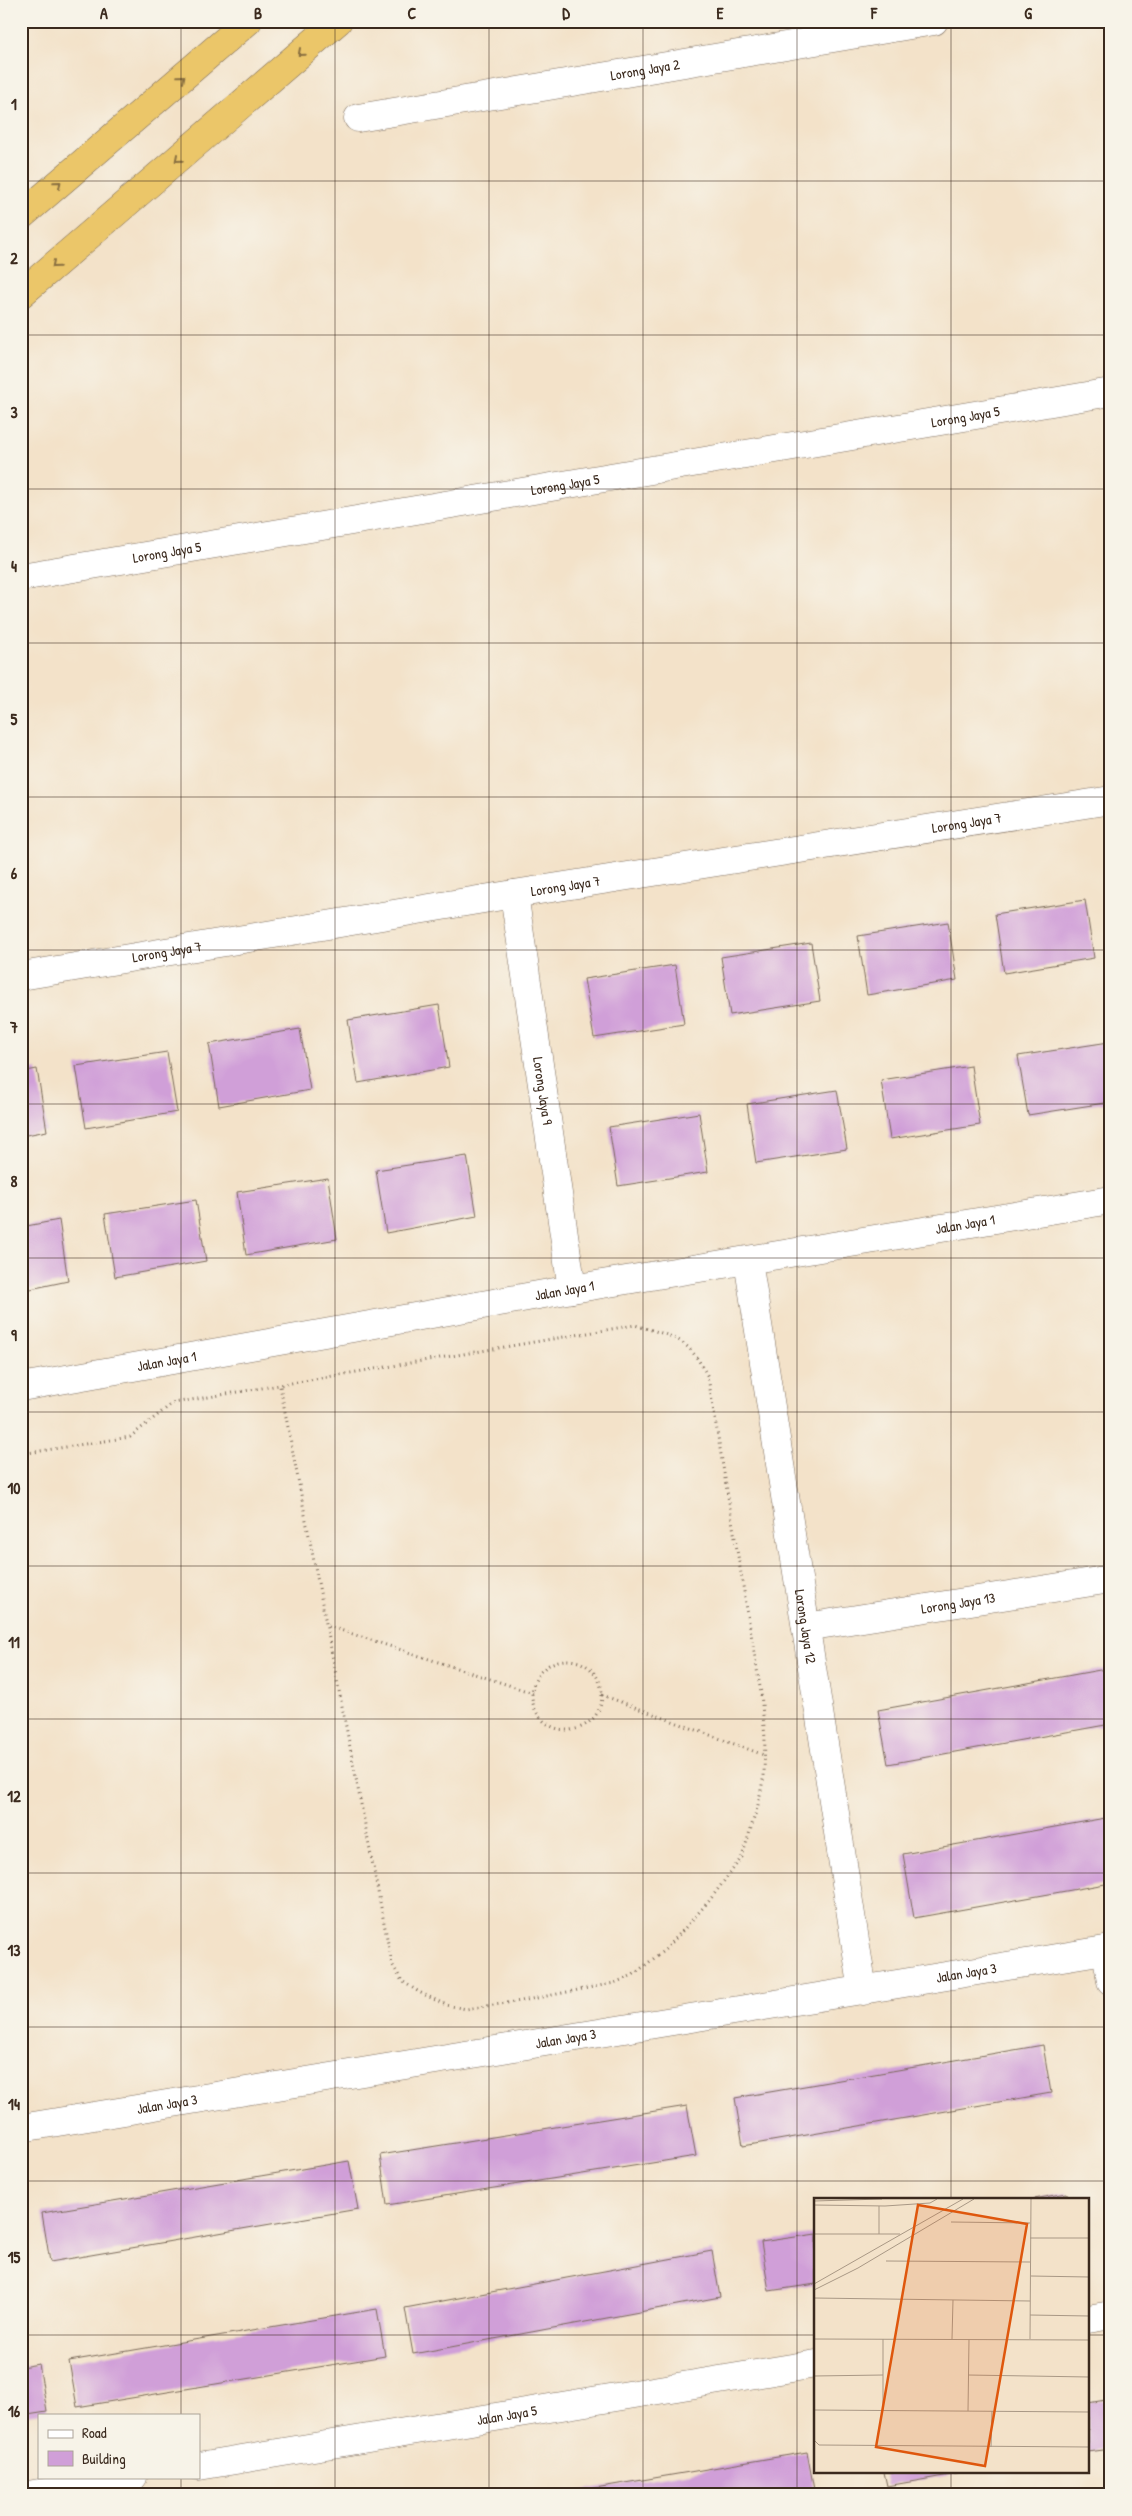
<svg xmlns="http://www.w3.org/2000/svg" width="1132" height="2516" font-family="'Patrick Hand',sans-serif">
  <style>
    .building { fill: #d09fd8 }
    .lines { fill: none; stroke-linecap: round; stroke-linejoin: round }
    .minor-casing { stroke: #7b6a5a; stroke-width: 29 }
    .trunk-casing { stroke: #7b6a5a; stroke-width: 29 }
    .path { stroke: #7b6a5a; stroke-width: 3; stroke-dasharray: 1 4; stroke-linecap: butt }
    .minor { stroke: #fff; stroke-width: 28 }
    .trunk { stroke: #ebc669; stroke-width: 28 }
    .oneway { stroke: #8a7040 }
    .grid { fill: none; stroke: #3b2a1e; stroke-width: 1; stroke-opacity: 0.55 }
    .labels { text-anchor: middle; stroke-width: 4; stroke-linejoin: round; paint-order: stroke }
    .street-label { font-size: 14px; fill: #3b2a1e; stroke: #f7f3e8 }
    .inset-road { fill: none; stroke: #a99885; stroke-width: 1 }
    .view { fill: #df570d; fill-opacity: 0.15; stroke: #df570d; stroke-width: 2.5 }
    .inset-edge { fill: none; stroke: #3b2a1e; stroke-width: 2.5 }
    .neatline { fill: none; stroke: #3b2a1e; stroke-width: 2 }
    .grid-label { font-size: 16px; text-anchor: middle; font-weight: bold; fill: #3b2a1e }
  </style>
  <rect width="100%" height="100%" fill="#f7f3e8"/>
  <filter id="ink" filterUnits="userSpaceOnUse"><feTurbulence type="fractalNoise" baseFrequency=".02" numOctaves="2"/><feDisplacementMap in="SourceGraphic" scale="10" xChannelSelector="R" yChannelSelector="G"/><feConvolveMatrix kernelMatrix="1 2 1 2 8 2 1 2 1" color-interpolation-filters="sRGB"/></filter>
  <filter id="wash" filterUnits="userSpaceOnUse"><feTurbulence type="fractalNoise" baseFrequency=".0096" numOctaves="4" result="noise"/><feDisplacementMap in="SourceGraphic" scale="20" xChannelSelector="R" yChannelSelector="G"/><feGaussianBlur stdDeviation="1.12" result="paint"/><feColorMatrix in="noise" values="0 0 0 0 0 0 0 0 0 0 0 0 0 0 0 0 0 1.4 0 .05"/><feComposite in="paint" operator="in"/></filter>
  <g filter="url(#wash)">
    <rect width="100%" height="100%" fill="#f3e2c9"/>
    <g id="blocks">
      <!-- building -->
      <g class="building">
        <path d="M1085,900L1094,958L1004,973L995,914Z"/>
        <path d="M948,922L957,980L867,995L858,936Z"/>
        <path d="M811,943L820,1001L730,1015L721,957Z"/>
        <path d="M675,965L684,1024L594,1038L584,979Z"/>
        <path d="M439,1005L449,1067L358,1083L348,1020Z"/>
        <path d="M300,1029L310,1090L219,1106L209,1044Z"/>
        <path d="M1109,1042L1111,1102L1028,1115L1018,1056Z"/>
        <path d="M167,1052L177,1112L86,1128L76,1066Z"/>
        <path d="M971,1066L980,1125L890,1139L881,1080Z"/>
        <path d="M37,1069L47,1131L21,1136V1072Z"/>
        <path d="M837,1090L847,1149L756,1163L747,1104Z"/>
        <path d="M699,1113L708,1172L618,1186L609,1127Z"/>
        <path d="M467,1156L477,1216L386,1233L376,1170Z"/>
        <path d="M328,1178L337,1239L246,1255L237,1192Z"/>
        <path d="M196,1200L206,1261L115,1277L105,1214Z"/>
        <path d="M59,1220L68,1281L21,1291V1227Z"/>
        <path d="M1111,1668V1724L888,1764L878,1710Z"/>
        <path d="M1111,1817V1883L914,1918L903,1854Z"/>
        <path d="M1043,2045L1051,2093L743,2146L735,2098Z"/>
        <path d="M687,2106L696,2156L387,2205L380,2155Z"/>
        <path d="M349,2161L358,2209L50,2262L42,2213Z"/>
        <path d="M1067,2193L1068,2200H1034V2199Z"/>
        <path d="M816,2234V2284L769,2291L761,2242Z"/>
        <path d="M712,2251L720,2297L413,2354L405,2308Z"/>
        <path d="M377,2309L385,2356L77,2407L69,2361Z"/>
        <path d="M39,2364L47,2412L21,2416V2367Z"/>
        <path d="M1111,2399V2449L1088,2452V2403Z"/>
        <path d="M807,2452L815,2495H560V2494Z"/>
        <path d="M884,2472H961V2473L887,2486Z"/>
      </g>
    </g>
  </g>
  <g filter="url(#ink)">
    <use href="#blocks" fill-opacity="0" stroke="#7b6a5a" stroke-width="1"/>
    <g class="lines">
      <defs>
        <g id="minor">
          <path id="s1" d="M358,118L934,21"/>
          <path id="s2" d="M21,577L1111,392"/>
          <path id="s3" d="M514,894L572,1289"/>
          <path id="s4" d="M21,976L514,894L1111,800"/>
          <path id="s5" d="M748,1261L863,1991"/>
          <path id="s6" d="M21,1387L572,1289L1111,1200"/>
          <path id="s7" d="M806,1627L1111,1579"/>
          <path d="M1106,1950L1111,1981"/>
          <path id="s8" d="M21,2128L1111,1949"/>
          <path d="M1088,2319L1111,2315"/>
          <path id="s9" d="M199,2466L816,2364"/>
          <path d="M28,2495L133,2477"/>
        </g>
        <g id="trunk">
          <path d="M21,216L248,21"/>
          <path d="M21,294L338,21"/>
        </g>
      </defs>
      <!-- minor casing -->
      <use href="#minor" class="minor-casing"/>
      <!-- trunk casing -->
      <use href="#trunk" class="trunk-casing"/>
      <!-- path -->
      <g class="path">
        <path d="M21,1454L130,1437L173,1403L635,1325C676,1338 687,1336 708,1377L761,1693L765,1738L764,1775L758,1805L742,1857L709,1901L667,1948L633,1975L614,1983L521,2001L466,2009L446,2005L419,1992L402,1981L392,1964L280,1386"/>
        <path d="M328,1626L533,1693"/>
        <circle cx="567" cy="1695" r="35"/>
        <path d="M602,1695L764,1755"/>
      </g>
      <!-- minor -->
      <use href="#minor" class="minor"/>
      <!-- trunk -->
      <use href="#trunk" class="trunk"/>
    </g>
    <!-- one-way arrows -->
    <defs><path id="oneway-chevron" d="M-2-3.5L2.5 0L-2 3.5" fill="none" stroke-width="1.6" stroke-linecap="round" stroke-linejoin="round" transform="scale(1.25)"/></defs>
    <g class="oneway">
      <use href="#oneway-chevron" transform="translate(301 53) rotate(139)"/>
      <use href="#oneway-chevron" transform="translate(182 78) rotate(-41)"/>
      <use href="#oneway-chevron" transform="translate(178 159) rotate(139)"/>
      <use href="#oneway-chevron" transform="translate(58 184) rotate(-41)"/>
      <use href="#oneway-chevron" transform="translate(55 265) rotate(139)"/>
    </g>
  </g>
  <!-- grid -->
  <path class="grid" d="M181,21V2415M335,21V2495M489,21V2495M643,21V2495M797,21V2495M951,21V2200M21,181H1111M21,335H1111M21,489H1111M21,643H1111M21,797H1111M21,950H1111M21,1104H1111M21,1258H1111M21,1412H1111M21,1566H1111M21,1719H1111M21,1873H1111M21,2027H1111M21,2181H1111M21,2335H816M1088,2335H1111M951,2472V2495M181,2477V2495"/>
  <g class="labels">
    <!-- street labels -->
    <g class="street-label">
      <text dy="5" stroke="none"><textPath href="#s1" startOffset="291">Lorong Jaya 2</textPath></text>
      <text dy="5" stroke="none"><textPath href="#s2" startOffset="958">Lorong Jaya 5</textPath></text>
      <text dy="5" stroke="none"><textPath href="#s2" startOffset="552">Lorong Jaya 5</textPath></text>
      <text dy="5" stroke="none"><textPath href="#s2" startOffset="148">Lorong Jaya 5</textPath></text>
      <text dy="5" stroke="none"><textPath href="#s4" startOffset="958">Lorong Jaya 7</textPath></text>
      <text dy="5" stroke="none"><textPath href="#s4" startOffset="552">Lorong Jaya 7</textPath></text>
      <text dy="5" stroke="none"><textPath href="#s4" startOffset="148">Lorong Jaya 7</textPath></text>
      <text dy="5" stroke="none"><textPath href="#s3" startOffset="199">Lorong Jaya 9</textPath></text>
      <text dy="5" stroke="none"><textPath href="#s6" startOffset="958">Jalan Jaya 1</textPath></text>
      <text dy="5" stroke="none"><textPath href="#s6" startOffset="552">Jalan Jaya 1</textPath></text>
      <text dy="5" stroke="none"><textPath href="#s6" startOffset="148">Jalan Jaya 1</textPath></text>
      <text dy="5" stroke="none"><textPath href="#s7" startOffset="154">Lorong Jaya 13</textPath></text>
      <text dy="5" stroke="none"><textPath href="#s5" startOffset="370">Lorong Jaya 12</textPath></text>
      <text dy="5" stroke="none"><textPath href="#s8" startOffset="958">Jalan Jaya 3</textPath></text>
      <text dy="5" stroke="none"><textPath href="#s8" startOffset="552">Jalan Jaya 3</textPath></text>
      <text dy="5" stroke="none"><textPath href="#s8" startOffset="148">Jalan Jaya 3</textPath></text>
      <text dy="5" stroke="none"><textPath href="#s9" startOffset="312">Jalan Jaya 5</textPath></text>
    </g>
  </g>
  <!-- overview -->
  <g transform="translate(814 2198)">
    <rect width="275" height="275" fill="#f3e2c9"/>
    <path class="inset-road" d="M0,3L68,1M0,7L71,8L116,5L123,1M137,24L216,25M0,36H86M65,36V8M216,40H275M72,63L216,64M217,78L275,79M0,86L149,1M0,92L44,70L160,1M0,100L216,103M216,117L275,118M0,141L275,142M69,141V212M138,141L139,102M216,141L217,1M154,177L275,179M0,178L69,177M0,212L275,214M154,213L155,141M0,242L5,247L275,249M177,249L178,213"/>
    <path class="view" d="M104,7L213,26L171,268L62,249Z"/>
    <rect width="275" height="275" class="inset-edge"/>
  </g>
  <!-- margin -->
  <rect width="1132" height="2516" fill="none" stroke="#f7f3e8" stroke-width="55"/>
  <!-- legend -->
  <rect x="38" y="2414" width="162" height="65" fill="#f7f3e8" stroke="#aca397"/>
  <rect x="48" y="2430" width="25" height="8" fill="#ffffff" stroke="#aca397"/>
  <text x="82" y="2438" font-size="15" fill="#3b2a1e">Road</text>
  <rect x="48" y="2451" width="25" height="15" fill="#d09fd8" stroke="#aca397"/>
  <text x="82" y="2464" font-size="15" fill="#3b2a1e">Building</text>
  <rect x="28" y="28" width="1076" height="2460" class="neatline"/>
  <g class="grid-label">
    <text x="104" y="19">A</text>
    <text x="258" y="19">B</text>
    <text x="412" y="19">C</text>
    <text x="566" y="19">D</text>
    <text x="720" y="19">E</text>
    <text x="874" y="19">F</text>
    <text x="1028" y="19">G</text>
    <text x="14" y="110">1</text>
    <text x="14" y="264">2</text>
    <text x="14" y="418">3</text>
    <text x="14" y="572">4</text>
    <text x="14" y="725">5</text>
    <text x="14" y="879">6</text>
    <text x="14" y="1033">7</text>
    <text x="14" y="1187">8</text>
    <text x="14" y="1341">9</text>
    <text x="14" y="1494">10</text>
    <text x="14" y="1648">11</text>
    <text x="14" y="1802">12</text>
    <text x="14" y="1956">13</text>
    <text x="14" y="2110">14</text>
    <text x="14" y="2263">15</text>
    <text x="14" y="2417">16</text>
  </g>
</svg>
